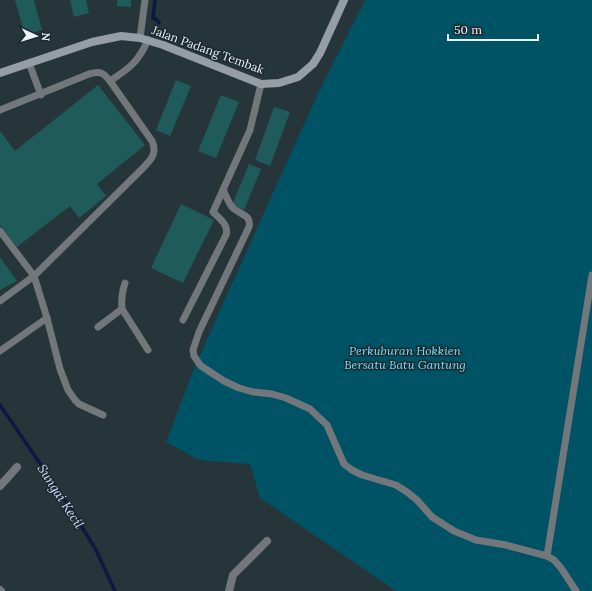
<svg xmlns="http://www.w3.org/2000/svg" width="592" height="591" font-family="Lora,serif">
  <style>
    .green { fill: #005265 }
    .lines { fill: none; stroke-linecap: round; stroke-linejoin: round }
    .stream { stroke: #0c1940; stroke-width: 3.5 }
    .building { fill: #1f5b5b }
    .lane { stroke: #72777c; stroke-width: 7 }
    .street { stroke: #72777c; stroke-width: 8 }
    .secondary { stroke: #959ea5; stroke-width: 8 }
    .labels { text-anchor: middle; stroke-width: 3; stroke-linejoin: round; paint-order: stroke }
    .street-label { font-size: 12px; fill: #eaf3f6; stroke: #1c2a2f }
    .park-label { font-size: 12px; font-style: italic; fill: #76dffd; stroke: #1c2a2f }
    .water-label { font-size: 13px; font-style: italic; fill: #d0ddfa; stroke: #1c2a2f }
  </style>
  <rect width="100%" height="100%" fill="#263539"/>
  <!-- green -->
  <path class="green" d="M365,0H592V591H396L260,498L250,464L199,460L166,442L194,368L318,93Z"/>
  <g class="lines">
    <!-- stream -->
    <g class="stream">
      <path d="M155,0L153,18L156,19L159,23"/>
      <path d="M0,405L71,509L96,550L115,591"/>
    </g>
  </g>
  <!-- building -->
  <g class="building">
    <path d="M15,0H34L42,30L25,35Z"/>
    <path d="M70,0H86L89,13L74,17Z"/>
    <path d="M117,0H131V7L117,6Z"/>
    <path d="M176,80L191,86L170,136L156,130Z"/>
    <path d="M98,85L145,145L97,184L106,196L79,218L70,206L17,247L0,225V131L15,151Z"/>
    <path d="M221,95L239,102L216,158L198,151Z"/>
    <path d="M274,107L290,112L270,166L255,160Z"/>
    <path d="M249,164L261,169L244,210L232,205Z"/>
    <path d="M181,204L214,220L183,283L151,268Z"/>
    <path d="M0,257L17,281L0,290Z"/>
  </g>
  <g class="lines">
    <!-- lane -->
    <g class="lane">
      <path d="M140,38L145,0"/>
      <path d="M29,63L41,95"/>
      <path d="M110,81C130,68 138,62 148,40"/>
      <path d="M0,110L89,74C100,71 103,72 110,81L152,141C158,154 150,161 141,170L34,276L0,301"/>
      <path d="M223,190C226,195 228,202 232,207C239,215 252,214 249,227L199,332L193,350L194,356L201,366L224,381L239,388L253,392L272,394L286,398L310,409L327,425L344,464L352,470L362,475L396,485L407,492L417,500L432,517L454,531L476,540L506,545L547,556L554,560L561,568L576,591"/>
      <path d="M0,231L34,276L47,318L60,369L68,390L75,400L79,404L103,415"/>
      <path d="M125,283C122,292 121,300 122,309L148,350"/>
      <path d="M183,320L226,235C229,225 220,219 213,212L250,130L261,84"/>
      <path d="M98,327L122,309"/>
      <path d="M0,351L47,318"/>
      <path d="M547,556L592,275"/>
    </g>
    <!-- street -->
    <g class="street">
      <path d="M0,486L17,467"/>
      <path d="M0,590L1,591"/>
      <path d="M229,591L233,575L267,541"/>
    </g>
    <!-- secondary -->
    <path class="secondary" d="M0,73L92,42L121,36L140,38L163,45L261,84L279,83L298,77L313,64L320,53L344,0"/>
  </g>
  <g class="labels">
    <!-- street labels -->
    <g class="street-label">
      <text transform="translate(208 50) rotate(20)" y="4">Jalan Padang Tembak</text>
    </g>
    <!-- park labels -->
    <g class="park-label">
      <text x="405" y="355">Perkuburan Hokkien<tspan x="405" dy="14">Bersatu Batu Gantung</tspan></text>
    </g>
    <!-- water labels -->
    <g class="water-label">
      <text transform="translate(61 496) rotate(57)" y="5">Sungai Kecil</text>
    </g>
  </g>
  <!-- north arrow -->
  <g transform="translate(36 36) rotate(94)" stroke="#1c2a2f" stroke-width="3" paint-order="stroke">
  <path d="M0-3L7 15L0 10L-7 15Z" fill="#eaf3f6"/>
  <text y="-6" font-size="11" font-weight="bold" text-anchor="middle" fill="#eaf3f6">N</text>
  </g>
  <!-- scale -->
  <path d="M448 34v6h90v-6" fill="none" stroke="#eaf3f6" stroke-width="2"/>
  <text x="454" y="34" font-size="12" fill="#eaf3f6" stroke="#1c2a2f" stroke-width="3" paint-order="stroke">50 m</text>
</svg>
